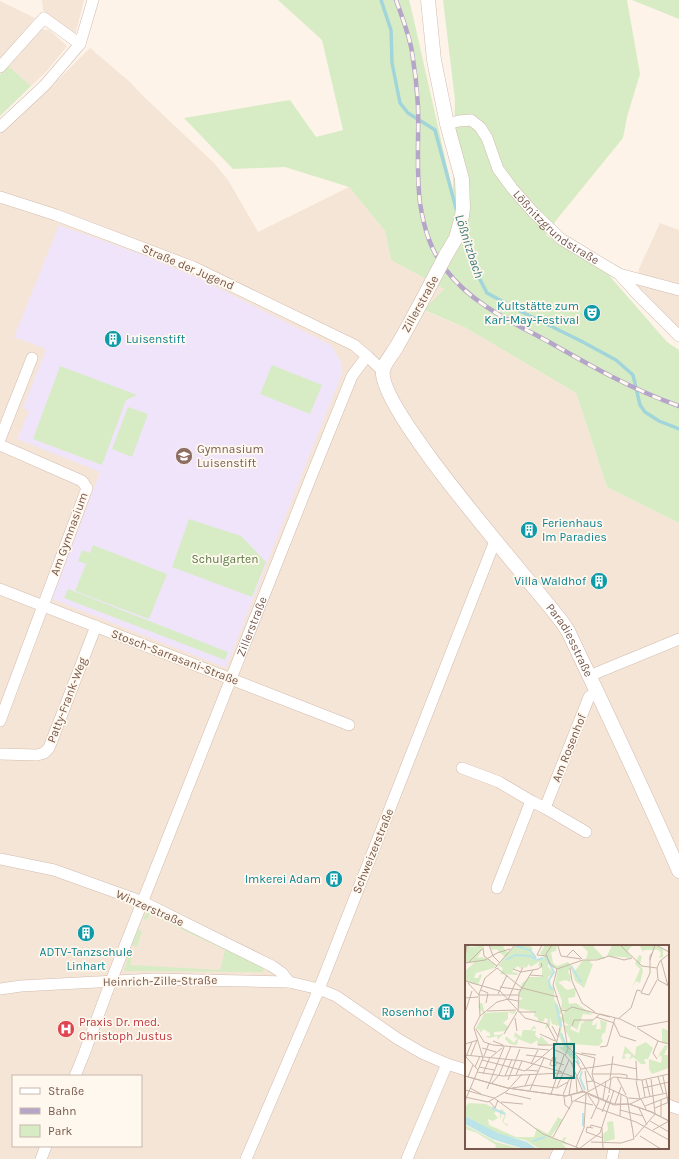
<svg xmlns="http://www.w3.org/2000/svg" width="679" height="1159" font-family="Karla,sans-serif">
  <style>
    .residential { fill: #f5e5d6; fill-rule: evenodd }
    .education { fill: #f0e4fa }
    .green { fill: #d7ecc5 }
    .lines { fill: none; stroke-linecap: round; stroke-linejoin: round }
    .stream { stroke: #a1d5da; stroke-width: 3.5 }
    .minor-casing { stroke: #d2bcaf; stroke-width: 12 }
    .tertiary-casing { stroke: #d2bcaf; stroke-width: 15 }
    .minor { stroke: #fff; stroke-width: 11 }
    .tertiary { stroke: #fff; stroke-width: 14 }
    .rail-casing { stroke: #b5a5c8; stroke-width: 4.5 }
    .rail { stroke: #fff8ef; stroke-width: 3; stroke-dasharray: 9; stroke-linecap: butt }
    .tertiary-bridge-casing { stroke: #d2bcaf; stroke-width: 15; stroke-linecap: butt }
    .tertiary-bridge { stroke: #fff; stroke-width: 14 }
    .labels { text-anchor: middle; stroke-width: 3.5; stroke-linejoin: round; paint-order: stroke }
    .street-label { font-size: 12px; fill: #78584a; stroke: #fff8ef }
    .culture-label { font-size: 12px; fill: #0d838f; stroke: #fff8ef; text-anchor: end }
    .education-label { font-size: 12px; fill: #785e54; stroke: #fff8ef; text-anchor: start }
    .park-label { font-size: 12px; fill: #54793f; stroke: #fff8ef }
    .health-label { font-size: 12px; fill: #be3a42; stroke: #fff8ef; text-anchor: start }
    .water-label { font-size: 13px; font-style: italic; fill: #3d787e; stroke: #fff8ef }
    .inset-river { fill: none; stroke: #bbe4e8; stroke-width: 2 }
    .inset-road { fill: none; stroke: #c8b5a9; stroke-width: 1 }
    .view { fill: #0f766e; fill-opacity: 0.15; stroke: #0f766e; stroke-width: 2 }
    .inset-edge { fill: none; stroke: #78584a; stroke-width: 2 }
  </style>
  <rect width="100%" height="100%" fill="#fdf3e8"/>
  <!-- residential -->
  <g class="residential">
    <path d="M42,0H84L75,36L47,18L43,10Z"/>
    <path d="M0,1L35,18L0,61Z"/>
    <path d="M39,29L49,30L67,46L46,72L31,86L7,65Z"/>
    <path d="M90,48L130,82L140,93L214,163L228,180L258,232L349,187L385,231L391,260L444,289L425,311L466,328L576,393L607,487L679,523V1159H0V119L48,90ZM466,946H668V1148H466ZM13,1076H141V1146H13Z"/>
    <path d="M660,223L679,230V331L635,288L639,269Z"/>
  </g>
  <!-- education -->
  <path class="education" d="M59,225L143,255L203,280L331,345L336,353L342,364V374L323,421L226,668L52,599L100,472L17,439L29,411L23,408L46,349L14,337Z"/>
  <!-- green -->
  <g class="green">
    <path d="M278,0H409L410,3L453,193L455,100L443,0H627L640,74L627,117L623,138L558,218L546,235L607,273L667,342L679,350V523L607,487L576,393L466,328L424,310L444,289L391,260L385,231L349,187L285,167L233,169L184,118L290,100L316,137L343,130L322,40Z"/>
    <path d="M632,0H679V19Z"/>
    <path d="M7,65L31,86L0,116V74L4,71Z"/>
    <path d="M272,365L322,385L310,414L260,394Z"/>
    <path d="M60,366L137,395L126,400L102,465L33,439Z"/>
    <path d="M128,407L148,414L132,457L112,449Z"/>
    <path d="M189,519L241,536L266,562L252,597L172,567Z"/>
    <path d="M93,545L167,574L149,619L75,591L86,564L78,561L82,550L90,553Z"/>
    <path d="M68,589L228,652L225,660L64,598Z"/>
    <path d="M148,909L232,950L264,968L263,972L124,971L128,957L132,958L130,965L220,970L225,950L150,914L147,920L143,919Z"/>
    <path d="M138,929L142,931L137,947L132,945Z"/>
  </g>
  <g class="lines">
    <!-- stream -->
    <g class="stream">
      <path d="M381,0L391,30L392,63L400,103L408,113L435,130L457,212"/>
      <path d="M463,231L475,270L487,293L518,310L581,341L616,360L633,375L640,405L645,412L659,421L679,429"/>
    </g>
    <defs>
      <g id="minor">
        <path d="M0,67L44,18L80,44"/>
        <path id="s1" d="M447,124L459,121L471,120L480,127L487,138L498,169L512,188L533,212L561,239L619,274L637,294L679,336"/>
        <path d="M0,127L45,85L80,44L93,0"/>
        <path d="M0,197L56,215L193,267L354,345L367,356L383,371"/>
        <path d="M619,274L679,290"/>
        <path d="M0,439L32,358"/>
        <path d="M0,445L82,481L87,488L0,721"/>
        <path d="M0,589L349,725"/>
        <path d="M589,676L679,639"/>
        <path d="M0,754L37,755L44,753L49,748L96,626"/>
        <path d="M462,768L499,782L531,801"/>
        <path d="M545,808L586,832"/>
        <path d="M0,859L54,870L143,902L272,966L282,973L289,982"/>
        <path d="M497,888L531,801L545,808L589,697L597,692"/>
        <path d="M0,989L21,986L154,979L289,982L319,989L336,996L398,1039L422,1053L447,1064L466,1070"/>
        <path id="s2" d="M75,1076L84,1054L111,981L311,477L352,376L367,356"/>
        <path d="M668,1105L679,1109"/>
        <path d="M41,1159L46,1146"/>
        <path d="M246,1159L319,989L493,546L497,542"/>
        <path d="M407,1159L447,1064"/>
        <path d="M555,1159L560,1148"/>
        <path d="M612,1159L614,1148"/>
      </g>
      <g id="tertiary">
        <path d="M428,0L434,60L447,124L462,179L463,208L462,216L456,238L446,255"/>
        <path id="s3" d="M437,272C424,297 411,322 397,346C393,354 385,361 383,370C376,408 533,583 562,622L568,631C606,711 644,790 679,871"/>
      </g>
    </defs>
    <!-- minor casing -->
    <use href="#minor" class="minor-casing"/>
    <!-- tertiary casing -->
    <use href="#tertiary" class="tertiary-casing"/>
    <!-- minor -->
    <use href="#minor" class="minor"/>
    <!-- tertiary -->
    <use href="#tertiary" class="tertiary"/>
    <defs>
      <path id="rail" d="M396,0C402,17 409,34 412,52C415,70 417,88 418,106C419,138 416,171 420,203C424,228 430,250 446,270C472,304 512,322 549,342C591,366 633,390 679,406"/>
    </defs>
    <!-- rail casing -->
    <use href="#rail" class="rail-casing"/>
    <!-- rail -->
    <use href="#rail" class="rail"/>
    <defs>
      <path id="tertiary-bridge" d="M437,272L446,255"/>
    </defs>
    <!-- tertiary-bridge casing -->
    <use href="#tertiary-bridge" class="tertiary-bridge-casing"/>
    <!-- tertiary-bridge -->
    <use href="#tertiary-bridge" class="tertiary-bridge"/>
  </g>
  <!-- icons -->
  <defs>
    <symbol id="theatre-disc" viewBox="-11 -11 22 22"><circle r="9.5" fill="#0f9aa8" stroke="#fff8ef"/><path d="M-5-5.5Q0-4 5-5.5V0Q5 5 0 6Q-5 5-5 0ZM-3.3-2.5H-1v1.5H-3.3ZM1-2.5H3.3v1.5H1ZM-2.8 1Q0 5.5 2.8 1Z" fill="#fff"/></symbol>
    <symbol id="building-disc" viewBox="-11 -11 22 22"><circle r="9.5" fill="#0f9aa8" stroke="#fff8ef"/><path d="M-4-6H4V6H1V3H-1V6H-4ZM-2.5-4.3h1.7v1.8h-1.7ZM.8-4.3h1.7v1.8H.8ZM-2.5-1h1.7V.8h-1.7ZM.8-1h1.7V.8H.8Z" fill="#fff"/></symbol>
    <symbol id="school-disc" viewBox="-11 -11 22 22"><circle r="9.5" fill="#8d6e63" stroke="#fff8ef"/><path d="M0-5L7-2L0 1L-7-2ZM-4 1L0 2.5L4 1V4Q0 6-4 4Z" fill="#fff"/></symbol>
    <symbol id="hospital-disc" viewBox="-11 -11 22 22"><circle r="9.5" fill="#e0444e" stroke="#fff8ef"/><path d="M-5-5h3v3.5h4V-5h3V5h-3V1.5h-4V5h-3Z" fill="#fff"/></symbol>
  </defs>
  <g fill-rule="evenodd">
    <use href="#theatre-disc" x="582" y="303" width="20" height="20"/>
    <use href="#building-disc" x="103" y="329" width="20" height="20"/>
    <use href="#school-disc" x="174" y="446" width="20" height="20"/>
    <use href="#building-disc" x="519" y="520" width="20" height="20"/>
    <use href="#building-disc" x="589" y="571" width="20" height="20"/>
    <use href="#building-disc" x="324" y="869" width="20" height="20"/>
    <use href="#building-disc" x="76" y="923" width="20" height="20"/>
    <use href="#building-disc" x="436" y="1002" width="20" height="20"/>
    <use href="#hospital-disc" x="56" y="1019" width="20" height="20"/>
  </g>
  <g class="labels">
    <!-- street labels -->
    <g class="street-label">
      <text dy="4" stroke="none"><textPath href="#s1" startOffset="165">Lößnitzgrundstraße</textPath></text>
      <text transform="translate(188 267) rotate(23)" y="4">Straße der Jugend</text>
      <text transform="translate(420 304) rotate(-61)" y="4">Zillerstraße</text>
      <text transform="translate(69 534) rotate(-70)" y="4">Am Gymnasium</text>
      <text dy="4" stroke="none"><textPath href="#s2" startOffset="483">Zillerstraße</textPath></text>
      <text dy="4" stroke="none"><textPath href="#s3" startOffset="443">Paradiesstraße</textPath></text>
      <text transform="translate(175 657) rotate(21)" y="4">Stosch-Sarrasani-Straße</text>
      <text transform="translate(67 700) rotate(-69)" y="4">Patty-Frank-Weg</text>
      <text transform="translate(569 748) rotate(-68)" y="4">Am Rosenhof</text>
      <text transform="translate(373 851) rotate(-68)" y="4">Schweizerstraße</text>
      <text transform="translate(150 908) rotate(24)" y="4">Winzerstraße</text>
      <text transform="translate(160 981) rotate(-1)" y="4">Heinrich-Zille-Straße</text>
    </g>
    <!-- culture labels -->
    <g class="culture-label">
      <text x="579" y="310">Kultstätte zum<tspan x="579" dy="14">Karl-May-Festival</tspan></text>
      <text x="126" y="343" text-anchor="start">Luisenstift</text>
      <text x="542" y="527" text-anchor="start">Ferienhaus<tspan x="542" dy="14">Im Paradies</tspan></text>
      <text x="586" y="585">Villa Waldhof</text>
      <text x="321" y="883">Imkerei Adam</text>
      <text x="86" y="956" text-anchor="middle">ADTV-Tanzschule<tspan x="86" dy="14">Linhart</tspan></text>
      <text x="433" y="1016">Rosenhof</text>
    </g>
    <!-- education labels -->
    <g class="education-label">
      <text x="197" y="453">Gymnasium<tspan x="197" dy="14">Luisenstift</tspan></text>
    </g>
    <!-- park labels -->
    <g class="park-label">
      <text x="225" y="563">Schulgarten</text>
    </g>
    <!-- health labels -->
    <g class="health-label">
      <text x="79" y="1026">Praxis Dr. med.<tspan x="79" dy="14">Christoph Justus</tspan></text>
    </g>
    <!-- water labels -->
    <g class="water-label">
      <text transform="translate(470 246) rotate(72)" y="5">Lößnitzbach</text>
    </g>
  </g>
  <!-- overview -->
  <g transform="translate(465 945)">
    <rect width="204" height="204" fill="#fdf3e8"/>
    <path d="M0,0L6,2L20,0L12,13L18,12L19,16V12L30,20L29,23L11,28L9,33H13L15,29L17,30L13,40L0,36V26L10,17L0,18ZM24,0H40L38,2L43,8L51,0H63L68,3L66,7L70,9L71,14H76L79,12L75,8L80,0H92L91,6L86,7L88,18L92,21L103,17L110,26L118,15H126L125,18L128,19L119,43L110,36L106,22L103,27L106,32L105,37L101,35L93,37L102,45L111,43L110,52L103,53L104,59L111,58L128,70L118,69L112,85L107,81L105,84L114,88L117,76L118,79L119,76L128,75L127,80H130L132,77L131,84H136L135,75L142,77L140,88H138L136,93L138,96L134,101L108,99L105,106L112,113L109,115L96,104L94,102H99L94,91V81L87,79L85,73V81L80,84L83,74L80,73L78,77L73,76V73L69,71L70,67L54,63V55L58,54L53,51L57,38L65,32H77V23L73,20L75,16L66,22L64,19L61,23L57,21L56,24L53,21L49,24L47,27L53,28L52,30L35,29L38,24L35,21L32,23L40,12L31,4L27,5ZM83,18L88,23H93L90,39L97,56L96,64L100,65L97,73L94,70L97,68L89,54V44L83,36V32L89,28L83,22ZM97,76L104,80L98,81L106,96L101,99L96,89ZM116,0H127L140,14H121L123,7ZM147,0H168L162,7L167,13L142,11ZM177,0H190L198,4V12L194,13L196,8L193,5H179L178,7L175,2ZM174,10L177,11L175,19L178,25L175,38L171,36L167,43L175,24L170,19ZM15,58H17L20,68L51,66L49,69L43,67V74L38,78L44,82L41,86L29,87V90H34L40,88L35,92L39,94L35,92L33,95L32,91L24,93L20,91H25V88L18,84L16,88L14,84L10,85L19,69L13,62ZM68,81L71,82L70,85L69,83L67,86H71L70,90L74,94L76,91L84,99L72,100L73,95L66,99L53,94L52,100L45,99L40,94L41,91L49,98L53,92L49,93L50,87L56,92L58,85H66ZM197,83L204,86V99L197,98ZM181,97L188,103L183,114H179L181,119H176L168,112L164,115L166,110L163,108L159,110L161,113L157,114L160,101L170,111L171,102ZM200,100L203,101L199,110H204V123L187,129L184,124V114L196,118L197,112L194,110L193,114V111ZM4,158L21,159L34,166L37,164L41,169L38,178L43,179L42,181L37,177L40,169L37,168L35,175V168L31,166L29,168L33,173L28,176L23,174L24,180L51,192H69L72,183L83,189L93,172L98,175L86,191L96,197L99,192L102,193L99,195L102,200L97,198L102,204H75L60,195L36,190L0,171V159L1,161ZM148,176L150,194L139,197L138,189L143,185L142,177ZM0,180L31,197L57,204H30L31,200L12,188L0,184Z" fill="#d7ecc5" fill-rule="evenodd"/>
    <path d="M0,171L33,188L62,197L72,204H59L27,194L0,179Z" fill="#bbe4e8"/>
    <path class="inset-river" d="M51,1L65,5L71,13M81,12L89,27L84,35L85,43L88,44M41,15L50,10L65,11L72,15L78,13M106,21L116,37M91,59L96,82M96,88L102,103M103,106L112,113L114,119M117,126L115,133L120,145M27,163L40,169M0,175L15,184L58,199L65,204M118,181V168M68,196L80,192"/>
    <path class="inset-road" d="M24,0L28,11L35,18M77,0L72,10L82,11M87,0L81,9L85,19L92,24M155,0L177,21L192,23M191,0L204,7M93,1L96,11L116,14M18,3L19,11L32,21M187,8L185,11V28L176,48L184,50L192,35M0,12L2,0M101,12L108,5L117,14M185,15L190,0M196,15L203,41M4,17L17,4M0,18L20,15L32,8L45,4M30,23L50,0M105,23L107,36L117,58L130,67M192,23L193,35L204,41M192,23L195,16L204,9M48,24L56,27L73,24L77,21L76,18M92,24L88,40L97,68L103,104L100,110M92,24L118,15H132L144,11L159,15L167,13M65,30L78,31M0,36L35,46L60,73L82,79L92,98M3,38L14,50M35,42L56,45M48,43L58,22M57,43L93,52M16,45L23,48L21,58M33,49L42,30M14,50H53M0,53L13,52M43,55L48,43M96,65L101,66L107,62L145,72M22,66L51,65M53,67L54,48L68,25M54,67H71M0,68L7,46M135,69L155,74L171,82M15,71L32,57L43,54L53,56M131,72L149,78L155,91L171,96M50,73L52,86M153,74L166,63L172,45L176,46M87,81L93,92M107,81L109,75H128L135,69M172,82L204,76M172,83L193,96L204,99M11,84L19,97L28,100L84,105M39,89L52,67M75,89L90,96M28,96L38,100V102M0,99L13,95M73,100H90M103,102L115,114L128,136M135,102L142,101L150,73M17,103L31,107M88,104L99,109L106,117L118,147M107,107L130,113L127,129L134,156L126,174M116,108L131,110M0,110L58,116L97,127M6,110L12,95M61,110L77,112L99,120M19,111L24,98M1,112L13,125M26,112L37,103M0,114L7,97M192,114L188,108L193,96M17,115L60,126M171,116L172,136M66,119L73,105M106,119L111,116L116,124L112,131M89,121L91,113L88,112L85,119V120L89,121H90L92,117M10,122L15,111M14,122L29,125M116,124L148,119L172,124M61,125L73,126M60,126L91,100L95,83M120,126L123,146M12,127L38,131L97,128L113,133M18,129L25,112M127,129H155L162,130V134M51,130L57,116M0,131L43,143L85,149L101,151L118,146L149,159H164L187,167L204,176M0,131L42,143L85,149L101,151L118,147L149,160L164,159L186,167L204,176M40,131L47,114M198,131L204,162M3,132L8,120M152,132L161,150M193,132L198,148M111,133L112,147M145,134L148,111M186,134L190,168M43,135L55,104M177,135L180,152M181,135L185,151M171,136L175,154M121,137L128,136L162,152L167,182M26,139L34,130L46,101M60,141L65,129M92,142L104,115M5,143L16,149M47,143L66,140L92,143L103,137L106,131M178,143L204,137M22,144L39,102M0,145L29,153L78,189L116,204M65,145L79,113M40,148L66,154M121,148L149,132L177,135L204,129M144,148L146,134M86,149L99,110M98,150L103,137M104,150L107,131M123,150L132,163L171,177L204,195M99,151L100,160L105,164M0,152L23,157L42,146L57,129M163,153L176,154L181,164M138,154L141,136M0,156L18,113L9,83L15,71L14,49L20,33L32,23L57,43M24,156L30,163L33,155M110,156L128,160M36,157L58,159M107,157L121,149L119,183L111,202M150,159L156,142M165,159L178,153L202,148M180,161L203,152M174,163L182,180M190,163L204,157M155,165L178,171M137,167L144,150M155,171L156,149M196,171V155M185,176L204,187M167,181L169,194M125,182L126,180L137,183L138,204M128,183L122,182L121,187L138,193M188,185L204,176M175,191L196,204M88,192L107,158L106,150M170,192L190,169M126,197L156,198L169,194M115,203L135,188L149,145"/>
    <path class="view" d="M89,99H109V133H89Z"/>
    <rect width="204" height="204" class="inset-edge"/>
  </g>
  <!-- legend -->
  <rect x="12" y="1075" width="130" height="72" fill="#fff8ef" stroke="#c9b8ad"/>
  <rect x="20" y="1088" width="20" height="6" fill="#ffffff" stroke="#c9b8ad"/>
  <text x="48" y="1095" font-size="12" fill="#78584a">Straße</text>
  <rect x="20" y="1108" width="20" height="6" fill="#b5a5c8" stroke="#c9b8ad"/>
  <text x="48" y="1115" font-size="12" fill="#78584a">Bahn</text>
  <rect x="20" y="1125" width="20" height="12" fill="#d7ecc5" stroke="#c9b8ad"/>
  <text x="48" y="1135" font-size="12" fill="#78584a">Park</text>
</svg>
